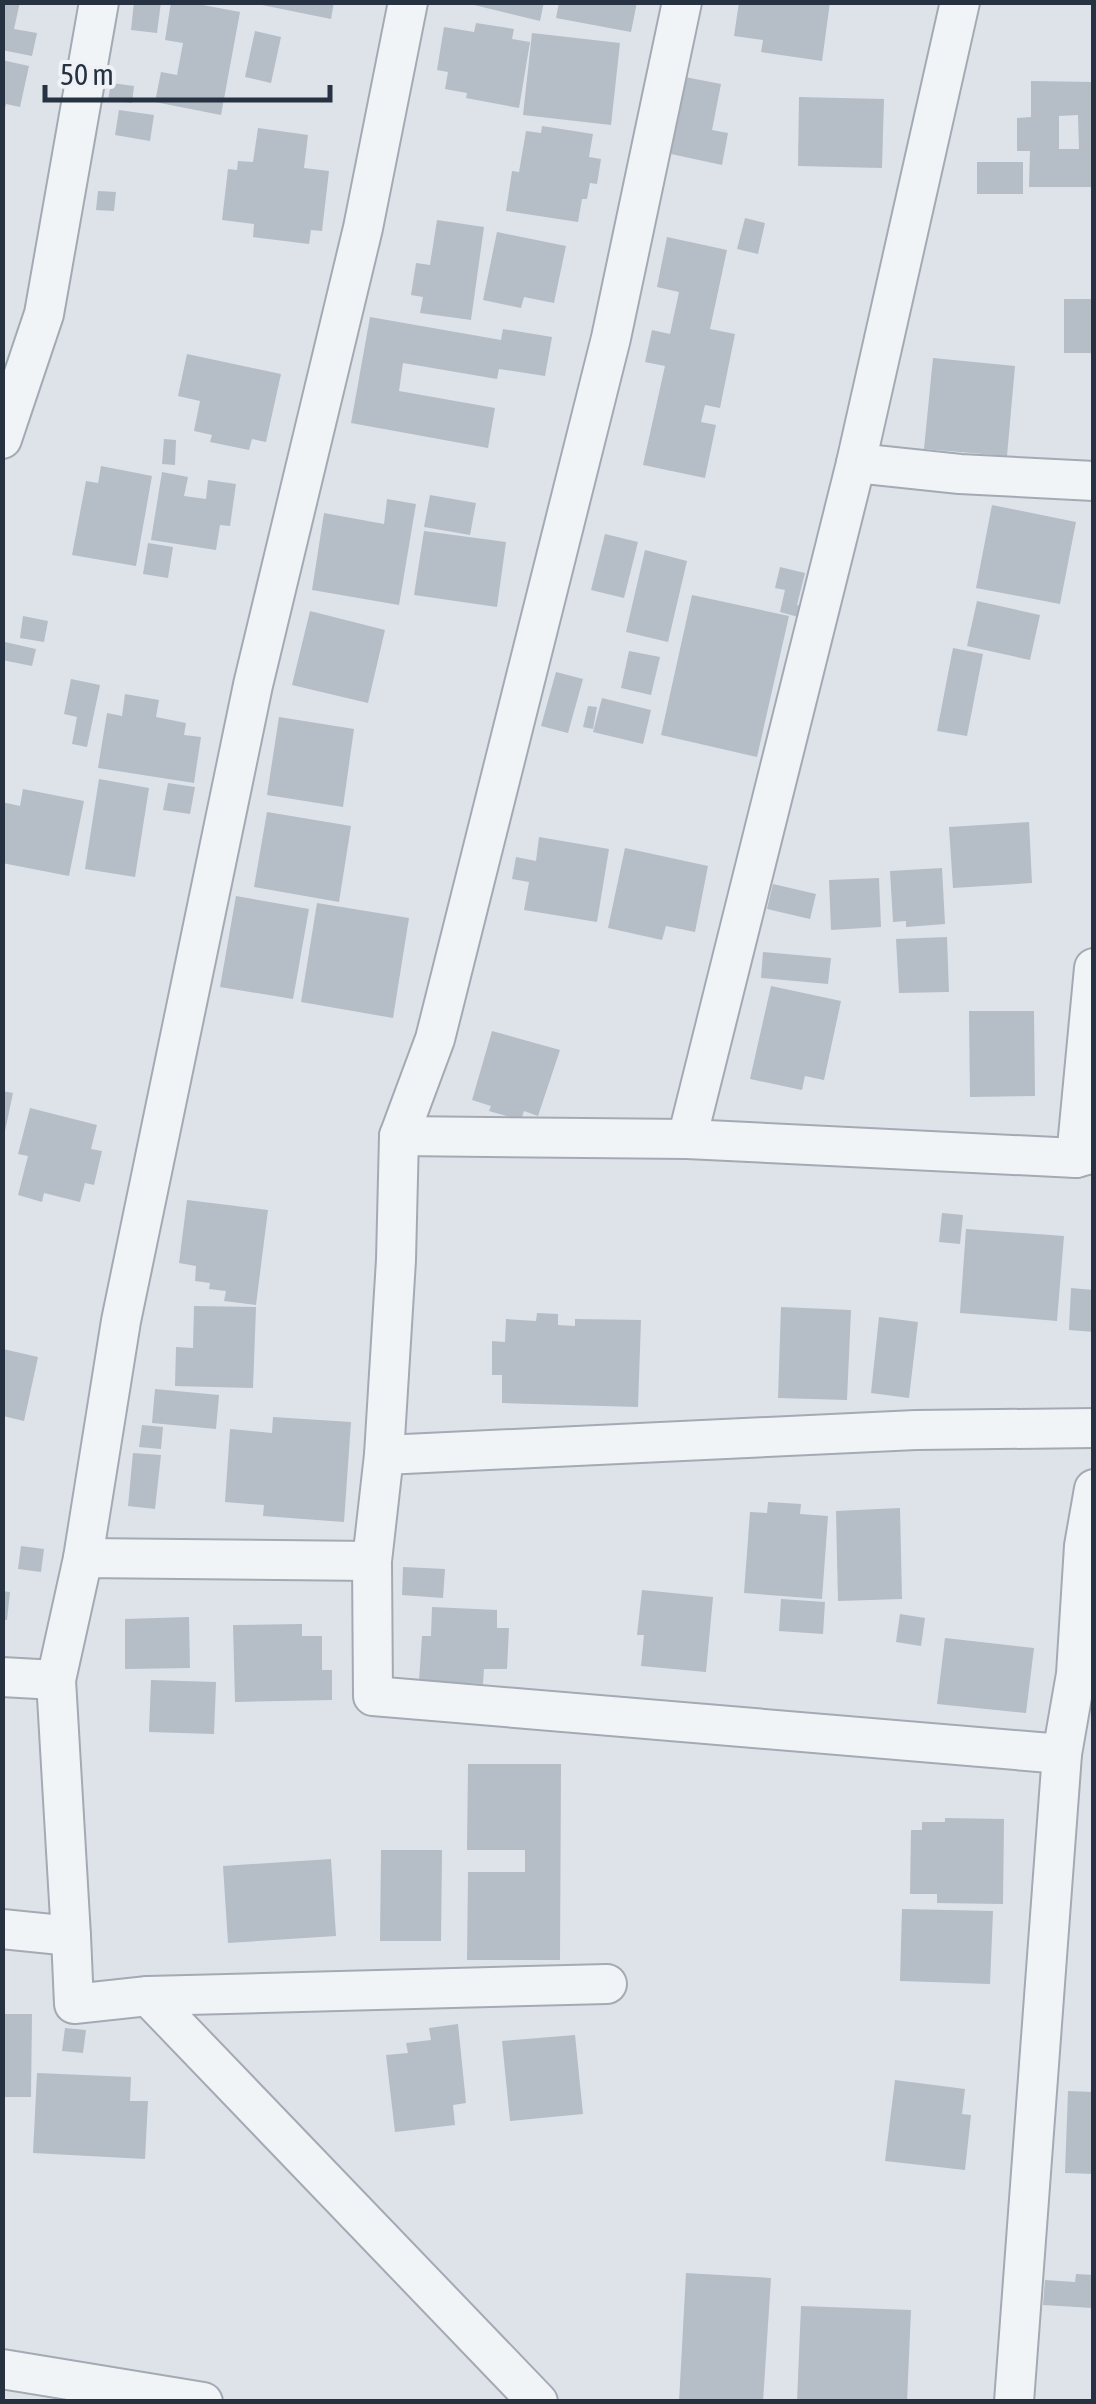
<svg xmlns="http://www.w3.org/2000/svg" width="1096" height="2404" viewBox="0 0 1096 2404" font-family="'Asap Condensed',sans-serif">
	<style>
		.building { fill: #b5bdc6; fill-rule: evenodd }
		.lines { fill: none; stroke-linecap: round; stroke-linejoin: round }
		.minor-casing { stroke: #a3aab3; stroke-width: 42 }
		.minor { stroke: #f1f4f7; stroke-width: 38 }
	</style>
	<rect width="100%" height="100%" fill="#dee3e9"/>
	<g class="building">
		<path d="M2,2H20L14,29L37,33L32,56L2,50Z"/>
		<path d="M134,2H161L157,33L131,30Z"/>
		<path d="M171,2H187L240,12L221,115L155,102L161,72L177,75L183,43L165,40Z"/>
		<path d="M257,2H334L331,19L257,4Z"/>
		<path d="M462,2H544L540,21Z"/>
		<path d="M559,2H637L631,32L556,18Z"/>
		<path d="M739,2H830L822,61L761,52L763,40L734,36Z"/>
		<path d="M476,23L514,29L512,39L530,42L519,108L466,98L467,93L445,89L448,72L437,70L444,27L474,32Z"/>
		<path d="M255,31L281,37L271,83L245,77Z"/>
		<path d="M532,33L620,43L611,125L523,115Z"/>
		<path d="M2,60L29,66L20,107L6,104L4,114Z"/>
		<path d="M685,77L721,84L712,130L728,133L722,165L671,154Z"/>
		<path d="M1031,81L1094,82V187H1029L1030,151H1017V118L1031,117ZM1078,115L1079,149H1059V116Z"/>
		<path d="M111,83L134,86L132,103L108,100Z"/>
		<path d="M799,97L884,99L882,168L798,166Z"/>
		<path d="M119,110L154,115L150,141L115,135Z"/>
		<path d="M542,126L593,134L589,157L601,159L597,184L590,183L587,199H582L578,222L506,211L512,171L519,172L526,131L541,133Z"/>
		<path d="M258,128L308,135L304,168L329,171L322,231L311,230L309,244L253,237L254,224L222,220L228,169L237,170L238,161L253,162Z"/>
		<rect x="977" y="162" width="46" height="32"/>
		<path d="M98,191L116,192L114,211L96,210Z"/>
		<path d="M745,218L765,223L758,254L737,249Z"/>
		<path d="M437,220L484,227L471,320L420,313L423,297L411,295L416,263L430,265Z"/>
		<path d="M497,232L566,246L554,303L524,297L521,308L483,300Z"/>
		<path d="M667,237L727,250L710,329L735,334L720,408L705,405L701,422L716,425L705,478L643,465L665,366L645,362L652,330L670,334L679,292L657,287Z"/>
		<rect x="1064" y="299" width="30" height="54"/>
		<path d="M370,317L501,340L503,329L552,337L545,376L499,369L497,379L403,363L399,391L495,408L488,448L351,423Z"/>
		<path d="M187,354L281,374L266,442L252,439L249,450L210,442L212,435L194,431L200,401L178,396Z"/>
		<path d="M933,358L1015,366L1007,456L924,449Z"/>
		<path d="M164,439L176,440L175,465L162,464Z"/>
		<path d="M101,466L152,476L136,566L72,555L86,481L98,483Z"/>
		<path d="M162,472L188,477L184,496L206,499L208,480L236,484L230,526L220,525L216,550L151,540Z"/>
		<path d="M430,495L476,503L470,535L424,527Z"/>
		<path d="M387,499L416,504L399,605L312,590L324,513L384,524Z"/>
		<path d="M992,505L1076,522L1060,604L976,588Z"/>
		<path d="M424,531L506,542L497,607L414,595Z"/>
		<path d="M605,534L638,542L624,598L591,590Z"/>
		<path d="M148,543L173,547L168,578L143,574Z"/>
		<path d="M645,550L687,561L668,642L626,632Z"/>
		<path d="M780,567L805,573L797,605L805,607L802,618L780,612L785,590L775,588Z"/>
		<path d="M692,595L789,616L757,757L661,735Z"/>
		<path d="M977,601L1040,615L1030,660L967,646Z"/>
		<path d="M310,611L385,630L368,703L292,685Z"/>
		<path d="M23,616L48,621L44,642L20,638Z"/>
		<path d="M5,642L36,649L32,666L2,660Z"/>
		<path d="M953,648L983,654L967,736L937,731Z"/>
		<path d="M629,651L660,657L651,695L621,688Z"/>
		<path d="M556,672L583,679L568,733L541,726Z"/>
		<path d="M71,679L100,685L87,747L72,744L77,717L64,714Z"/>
		<path d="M125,694L159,700L156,717L186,723L184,735L201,737L194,783L98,768L107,713L122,716Z"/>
		<path d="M602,698L651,710L643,744L593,732Z"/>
		<path d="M588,706L597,707L593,729L583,727Z"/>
		<path d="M279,717L354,729L343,807L267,795Z"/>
		<path d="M99,779L149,788L135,877L85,869Z"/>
		<path d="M168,783L195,787L190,814L163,810Z"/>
		<path d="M23,789L84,801L69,876L2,863V802L20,806Z"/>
		<path d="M267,812L351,826L339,902L254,887Z"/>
		<path d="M1029,822L1032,883L953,888L949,827Z"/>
		<path d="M539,837L609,849L597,922L524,910L529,882L512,879L516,857L536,861Z"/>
		<path d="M625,848L708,866L695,932L666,926L662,940L608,928Z"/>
		<path d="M942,868L945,924L906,927V921L893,922L890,871Z"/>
		<path d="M879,878L881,927L831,930L829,880Z"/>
		<path d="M773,884L816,894L810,919L767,909Z"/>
		<path d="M236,896L309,909L293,999L220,987Z"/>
		<path d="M317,903L409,918L393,1018L301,1002Z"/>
		<path d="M947,937L949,992L899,993L896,939Z"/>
		<path d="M763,952L831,958L828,984L761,978Z"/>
		<path d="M771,986L841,1001L824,1080L805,1076L802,1090L750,1079Z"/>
		<path d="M969,1011H1034L1035,1096L970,1097Z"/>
		<path d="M492,1031L560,1050L538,1116L524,1111L521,1120L489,1111L491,1106L472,1100Z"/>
		<path d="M2,1091L13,1093L4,1136H2Z"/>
		<path d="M30,1108L97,1125L91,1149L102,1151L94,1185L85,1183L80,1202L44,1193L42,1202L18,1195L28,1156L18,1154Z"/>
		<path d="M187,1200L268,1210L256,1305L224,1301L226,1291L209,1289L210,1283L195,1281L196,1266L179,1263Z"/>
		<path d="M942,1213L963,1215L960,1244L939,1242Z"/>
		<path d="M966,1229L1064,1236L1057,1321L960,1313Z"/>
		<path d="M1071,1288L1094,1290V1332L1069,1330Z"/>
		<path d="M194,1306L256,1307L253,1388L175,1386L176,1347L193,1348Z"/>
		<path d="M781,1307L851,1310L847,1400L778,1398Z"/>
		<path d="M537,1313L558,1314V1325L575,1326V1319L641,1320L638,1407L502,1403V1375H492V1341L505,1342L506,1319L536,1321Z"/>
		<path d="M879,1317L918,1322L909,1398L871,1393Z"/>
		<path d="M3,1349L38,1357L24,1421L3,1416Z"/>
		<path d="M155,1389L219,1395L216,1429L152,1423Z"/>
		<path d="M273,1417L351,1422L344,1522L263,1516L264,1505L225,1502L230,1429L272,1433Z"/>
		<path d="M142,1425L163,1427L161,1449L139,1447Z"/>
		<path d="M133,1453L161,1455L155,1509L128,1506Z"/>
		<path d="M768,1502L801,1504L800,1514L828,1516L822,1599L744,1593L750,1512L767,1513Z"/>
		<path d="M900,1508L902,1599L838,1601L836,1511Z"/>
		<path d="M21,1546L44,1549L41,1572L18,1569Z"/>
		<path d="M403,1567L445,1569L443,1598L402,1595Z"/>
		<path d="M642,1590L713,1597L706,1672L641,1666L644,1635H637Z"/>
		<path d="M2,1591L10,1592L7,1620H2Z"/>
		<path d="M781,1599L825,1602L823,1634L779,1631Z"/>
		<path d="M432,1607L497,1610V1628H509L507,1669H484L483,1684L419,1681L422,1636H431Z"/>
		<path d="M900,1614L925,1618L921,1646L896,1642Z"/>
		<path d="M189,1617L190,1668L125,1669V1619Z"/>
		<path d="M302,1624V1636H322V1670H332V1700L235,1702L233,1625Z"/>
		<path d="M945,1638L1034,1648L1026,1713L937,1704Z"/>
		<path d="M151,1680L216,1682L214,1734L149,1732Z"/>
		<path d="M468,1764H561L560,1960H467L468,1872H525V1850H467Z"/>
		<path d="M945,1818L1004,1819L1003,1904L937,1903V1894H910L911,1830H922V1822H945Z"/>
		<path d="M381,1850H442L441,1941H380Z"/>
		<path d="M331,1859L336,1936L228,1943L223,1866Z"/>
		<path d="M902,1909L993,1911L990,1984L900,1981Z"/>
		<path d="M2,2014H32L31,2097H2Z"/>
		<path d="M458,2024L466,2103L453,2105L455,2125L395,2132L386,2055L408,2053L406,2043L431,2040L429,2028Z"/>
		<path d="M65,2028L86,2030L83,2053L62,2051Z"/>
		<path d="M575,2035L583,2114L510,2121L502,2041Z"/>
		<path d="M37,2073L131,2077L130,2101H148L145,2159L33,2153Z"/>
		<path d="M895,2080L965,2089L962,2114L971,2115L965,2170L885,2161Z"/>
		<path d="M1068,2091L1094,2092V2174L1065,2173Z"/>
		<path d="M686,2273L771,2278L763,2402H679Z"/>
		<path d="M1076,2274L1094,2275L1092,2308L1043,2305L1045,2280L1075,2282Z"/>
		<path d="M801,2306L911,2310L907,2402H797Z"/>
	</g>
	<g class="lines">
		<defs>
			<g id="minor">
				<path d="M682,2L611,338L435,1039L399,1136L396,1260L384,1455L372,1561L373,1696L1062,1754"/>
				<path d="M2,439L44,314L99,2"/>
				<path d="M856,463L960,474L1094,481"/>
				<path d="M399,1136L687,1139L1076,1158L1094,1153"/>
				<path d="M687,1139L856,463L960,2"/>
				<path d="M1076,1158L1094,968"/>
				<path d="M384,1455L916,1430L1094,1428"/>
				<path d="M83,1558L121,1321L253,685L363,228L408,2"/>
				<path d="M2,1677L56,1680L83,1558L372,1561"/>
				<path d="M2,1929L71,1936L56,1680"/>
				<path d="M71,1936L74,2004L148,1996L538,2402"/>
				<path d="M148,1996L607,1984"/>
				<path d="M2,2369L203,2402"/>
				<path d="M1014,2402L1062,1754L1076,1674L1084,1546L1094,1489"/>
			</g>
		</defs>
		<use href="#minor" class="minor-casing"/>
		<use href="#minor" class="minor"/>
	</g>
	<rect width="1096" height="2404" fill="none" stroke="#263241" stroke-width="10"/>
	<path d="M45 85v15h285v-15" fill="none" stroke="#263241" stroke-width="5"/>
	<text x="60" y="85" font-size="30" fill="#263241" stroke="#eef2f6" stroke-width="8" paint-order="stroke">50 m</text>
</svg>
